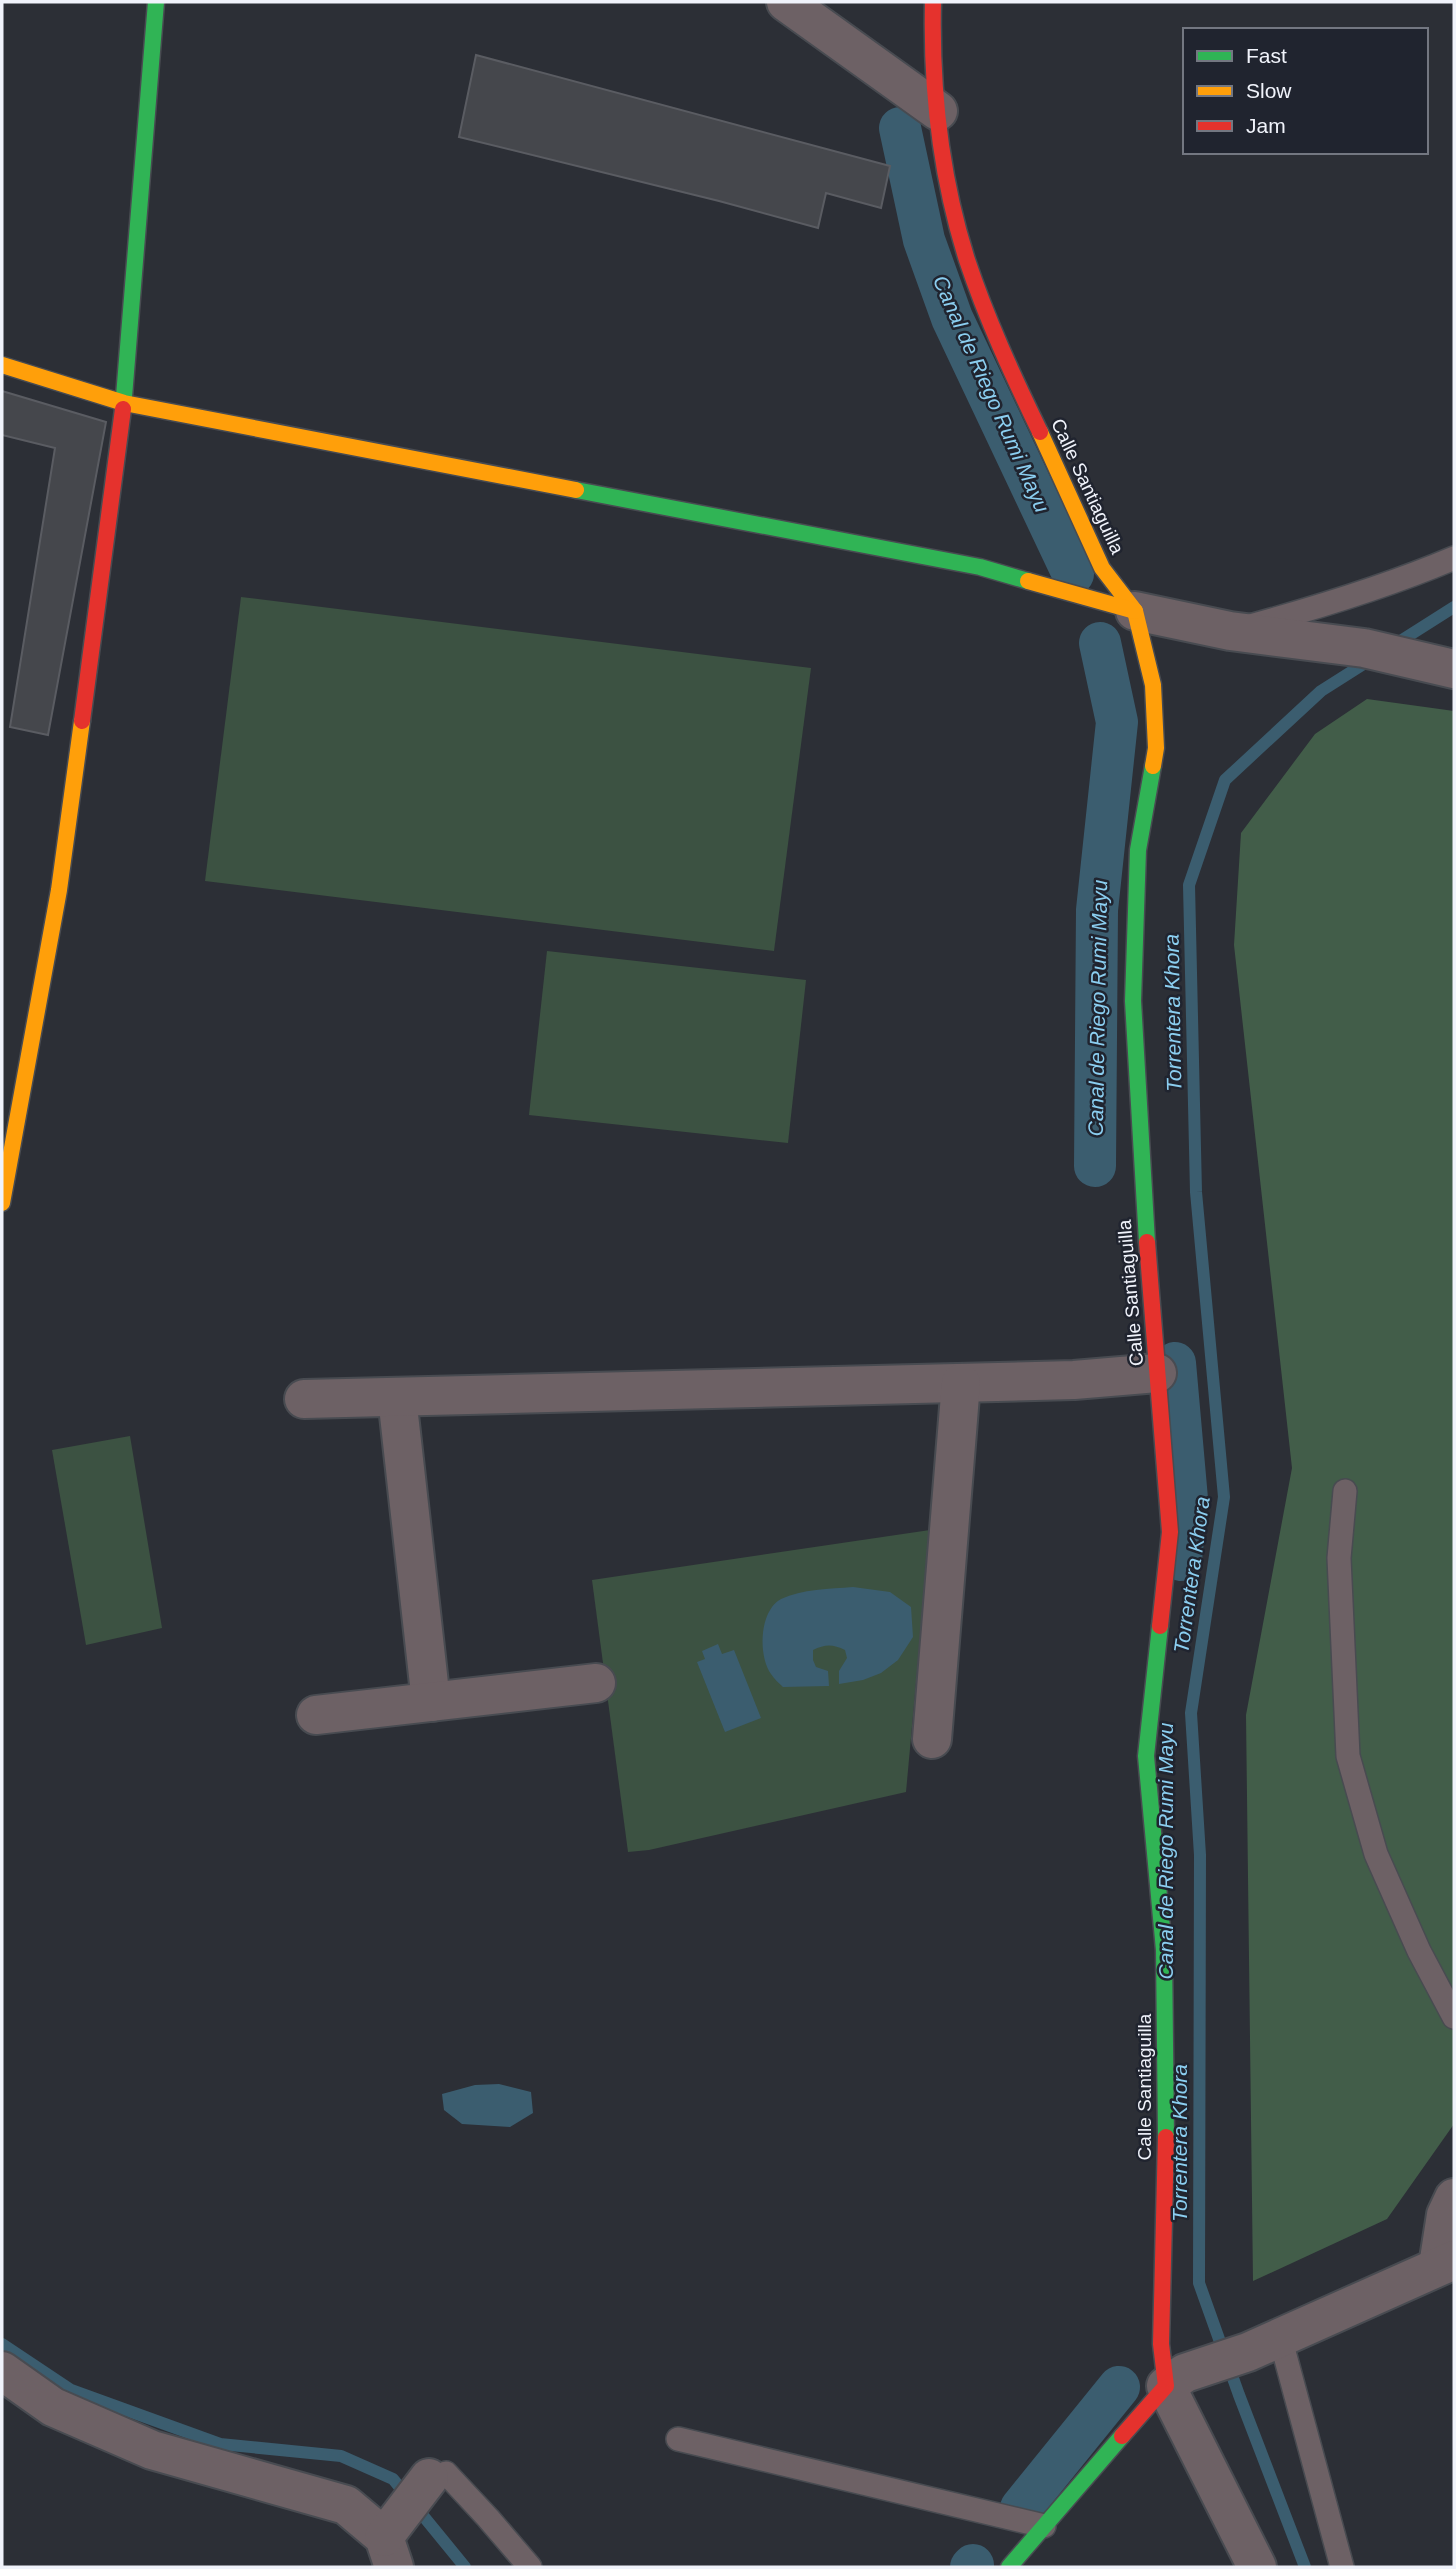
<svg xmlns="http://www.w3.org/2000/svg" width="1456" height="2569" viewBox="0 0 1456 2569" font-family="Arial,sans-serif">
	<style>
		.green { fill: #3c5242 }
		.forest { fill: #425d49 }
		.water { fill: #3b5d6f }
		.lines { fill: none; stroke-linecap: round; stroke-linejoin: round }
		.stream { stroke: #3b5d6f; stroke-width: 12 }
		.canal { stroke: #3b5d6f; stroke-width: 42 }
		.building { fill: #45474c; stroke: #5a5c62; stroke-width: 2 }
		.lane-casing { stroke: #484b51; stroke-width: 26 }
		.street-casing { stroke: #484b51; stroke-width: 42 }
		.fast-casing { stroke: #484b51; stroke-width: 19 }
		.slow-casing { stroke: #484b51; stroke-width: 19 }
		.jam-casing { stroke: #484b51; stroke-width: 19 }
		.lane { stroke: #6d6165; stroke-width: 23 }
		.street { stroke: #6d6165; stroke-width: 38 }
		.fast { stroke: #30b455; stroke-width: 16 }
		.slow { stroke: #ff9f0a; stroke-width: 16 }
		.jam { stroke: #e5322d; stroke-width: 16 }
		.labels { text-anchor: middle; stroke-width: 5; stroke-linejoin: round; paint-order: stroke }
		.street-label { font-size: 19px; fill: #f0f3fb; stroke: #20242f }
		.water-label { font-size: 21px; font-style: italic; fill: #8bcef0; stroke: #20242f }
	</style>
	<rect width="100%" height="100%" fill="#2c2f36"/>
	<g class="green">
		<path d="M241,597L811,668L774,951L205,881Z"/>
		<path d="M547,951L806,980L788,1143L529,1115Z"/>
		<path d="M130,1436L162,1628L86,1645L52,1450Z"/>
		<path d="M930,1530L906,1792L649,1850L628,1852L592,1580Z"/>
	</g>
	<path class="forest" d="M1367,699L1454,711V2124L1387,2219L1253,2281L1246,1715L1292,1468L1234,945L1241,833L1315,734Z"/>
	<g class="water">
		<path d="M853,1587L890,1592L911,1607L913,1637L898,1660L881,1673L863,1680L839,1684V1671L847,1658L845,1650C833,1644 825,1644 813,1650V1660L816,1667L828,1671L829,1686L783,1687C779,1683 774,1679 771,1674C758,1656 759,1611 781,1599C802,1589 830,1589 853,1587Z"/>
		<path d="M718,1644L722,1654L734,1650L761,1718L725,1732L697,1662L705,1659L702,1651Z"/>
		<path d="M499,2084L531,2092L533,2113L510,2127L462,2124L444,2110L442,2094L475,2085Z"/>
	</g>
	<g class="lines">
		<g class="stream">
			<path d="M1391,647L1454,607"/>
			<path d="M2,2344L71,2390L220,2444L341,2456L393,2479L465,2567"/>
			<path d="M1305,2567L1239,2395L1199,2283L1200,1855L1191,1713L1224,1497L1196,1192L1189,885L1225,780L1321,691L1373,658"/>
		</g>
		<g class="canal">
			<path d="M900,128L924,240L952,318L1073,574"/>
			<path d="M1095,1166L1097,910L1117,722L1100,643"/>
			<path d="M1175,1363L1187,1499L1181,1560"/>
			<path d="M1021,2508L1119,2387"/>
			<path d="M971,2567L973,2565"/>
		</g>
	</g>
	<g class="building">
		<path d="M476,55L890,166L881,208L826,193L818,228L719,201L459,137Z"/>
		<path d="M2,391L106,422L48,735L10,727L55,448L2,435Z"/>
	</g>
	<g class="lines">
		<defs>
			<g id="lane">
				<path d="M1250,626C1319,607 1388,586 1454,558"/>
				<path d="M1345,1491L1339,1558L1348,1756L1376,1854L1419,1951L1454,2017"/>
				<path d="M1280,2337L1342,2567"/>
				<path d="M678,2439L1044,2526"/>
				<path d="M446,2473L488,2518L530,2567"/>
			</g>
			<g id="street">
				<path d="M786,2L938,111"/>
				<path d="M1135,611L1230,631L1364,648L1454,669"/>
				<path d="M397,1397L431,1702"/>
				<path d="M304,1399L1074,1380L1157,1373"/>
				<path d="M316,1715L596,1683"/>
				<path d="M932,1739L961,1383"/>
				<path d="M1438,2266L1446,2215L1454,2198"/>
				<path d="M2,2371L53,2407L152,2450L346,2505L384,2537L394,2567"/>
				<path d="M384,2537L429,2478"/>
				<path d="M1257,2567L1166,2386L1185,2373L1248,2352L1454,2260"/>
			</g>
			<g id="fast">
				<path d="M123,409L156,2"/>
				<path d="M576,490L980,567L1028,581"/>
				<path d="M1147,1242L1133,1001L1138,850L1153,766"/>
				<path d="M1160,1626L1146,1756L1164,1950L1166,2137"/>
				<path d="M1009,2567L1122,2436"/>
			</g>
			<g id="slow">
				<path d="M2,365L124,403L576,490"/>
				<path d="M1040,432L1102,568L1135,611L1153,685L1156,748L1153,766"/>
				<path d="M1028,581L1135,611"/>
				<path d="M2,1203L59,890L82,721"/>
			</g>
			<g id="jam">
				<path d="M933,2C931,87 941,178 967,260C987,320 1013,376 1040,432"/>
				<path d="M82,721L123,409"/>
				<path d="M1147,1242L1170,1532L1160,1626"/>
				<path d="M1122,2436L1166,2386L1161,2344L1166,2137"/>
			</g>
		</defs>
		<use href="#lane" class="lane-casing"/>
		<use href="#street" class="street-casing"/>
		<use href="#fast" class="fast-casing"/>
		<use href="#slow" class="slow-casing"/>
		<use href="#jam" class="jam-casing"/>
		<use href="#lane" class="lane"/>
		<use href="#street" class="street"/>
		<use href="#fast" class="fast"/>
		<use href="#slow" class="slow"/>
		<use href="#jam" class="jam"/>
	</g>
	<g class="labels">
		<g class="street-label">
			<text transform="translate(1088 486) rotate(65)" y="7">Calle Santiaguilla</text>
			<text transform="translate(1130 1293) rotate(-95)" y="7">Calle Santiaguilla</text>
			<text transform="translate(1144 2087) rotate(-90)" y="7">Calle Santiaguilla</text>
		</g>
		<g class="water-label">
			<text transform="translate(991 394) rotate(66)" y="7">Canal de Riego Rumi Mayu</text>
			<text transform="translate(1098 1008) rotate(-89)" y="7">Canal de Riego Rumi Mayu</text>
			<text transform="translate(1173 1013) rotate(-91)" y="7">Torrentera Khora</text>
			<text transform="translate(1192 1575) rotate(-82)" y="7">Torrentera Khora</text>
			<text transform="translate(1166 1851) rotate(-90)" y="7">Canal de Riego Rumi Mayu</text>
			<text transform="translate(1180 2143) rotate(-90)" y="7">Torrentera Khora</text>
		</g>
	</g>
	<rect width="1456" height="2569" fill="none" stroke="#f0f3fb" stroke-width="7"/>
	<rect x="1183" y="28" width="245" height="126" fill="#20242f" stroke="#737781" stroke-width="2"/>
	<rect x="1197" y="51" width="35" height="10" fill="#30b455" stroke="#737781" stroke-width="2"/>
	<text x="1246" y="63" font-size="21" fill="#f0f3fb">Fast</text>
	<rect x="1197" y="86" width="35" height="10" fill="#ff9f0a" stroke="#737781" stroke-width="2"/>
	<text x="1246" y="98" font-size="21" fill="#f0f3fb">Slow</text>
	<rect x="1197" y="121" width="35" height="10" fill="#e5322d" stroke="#737781" stroke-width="2"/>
	<text x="1246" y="133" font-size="21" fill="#f0f3fb">Jam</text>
</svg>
